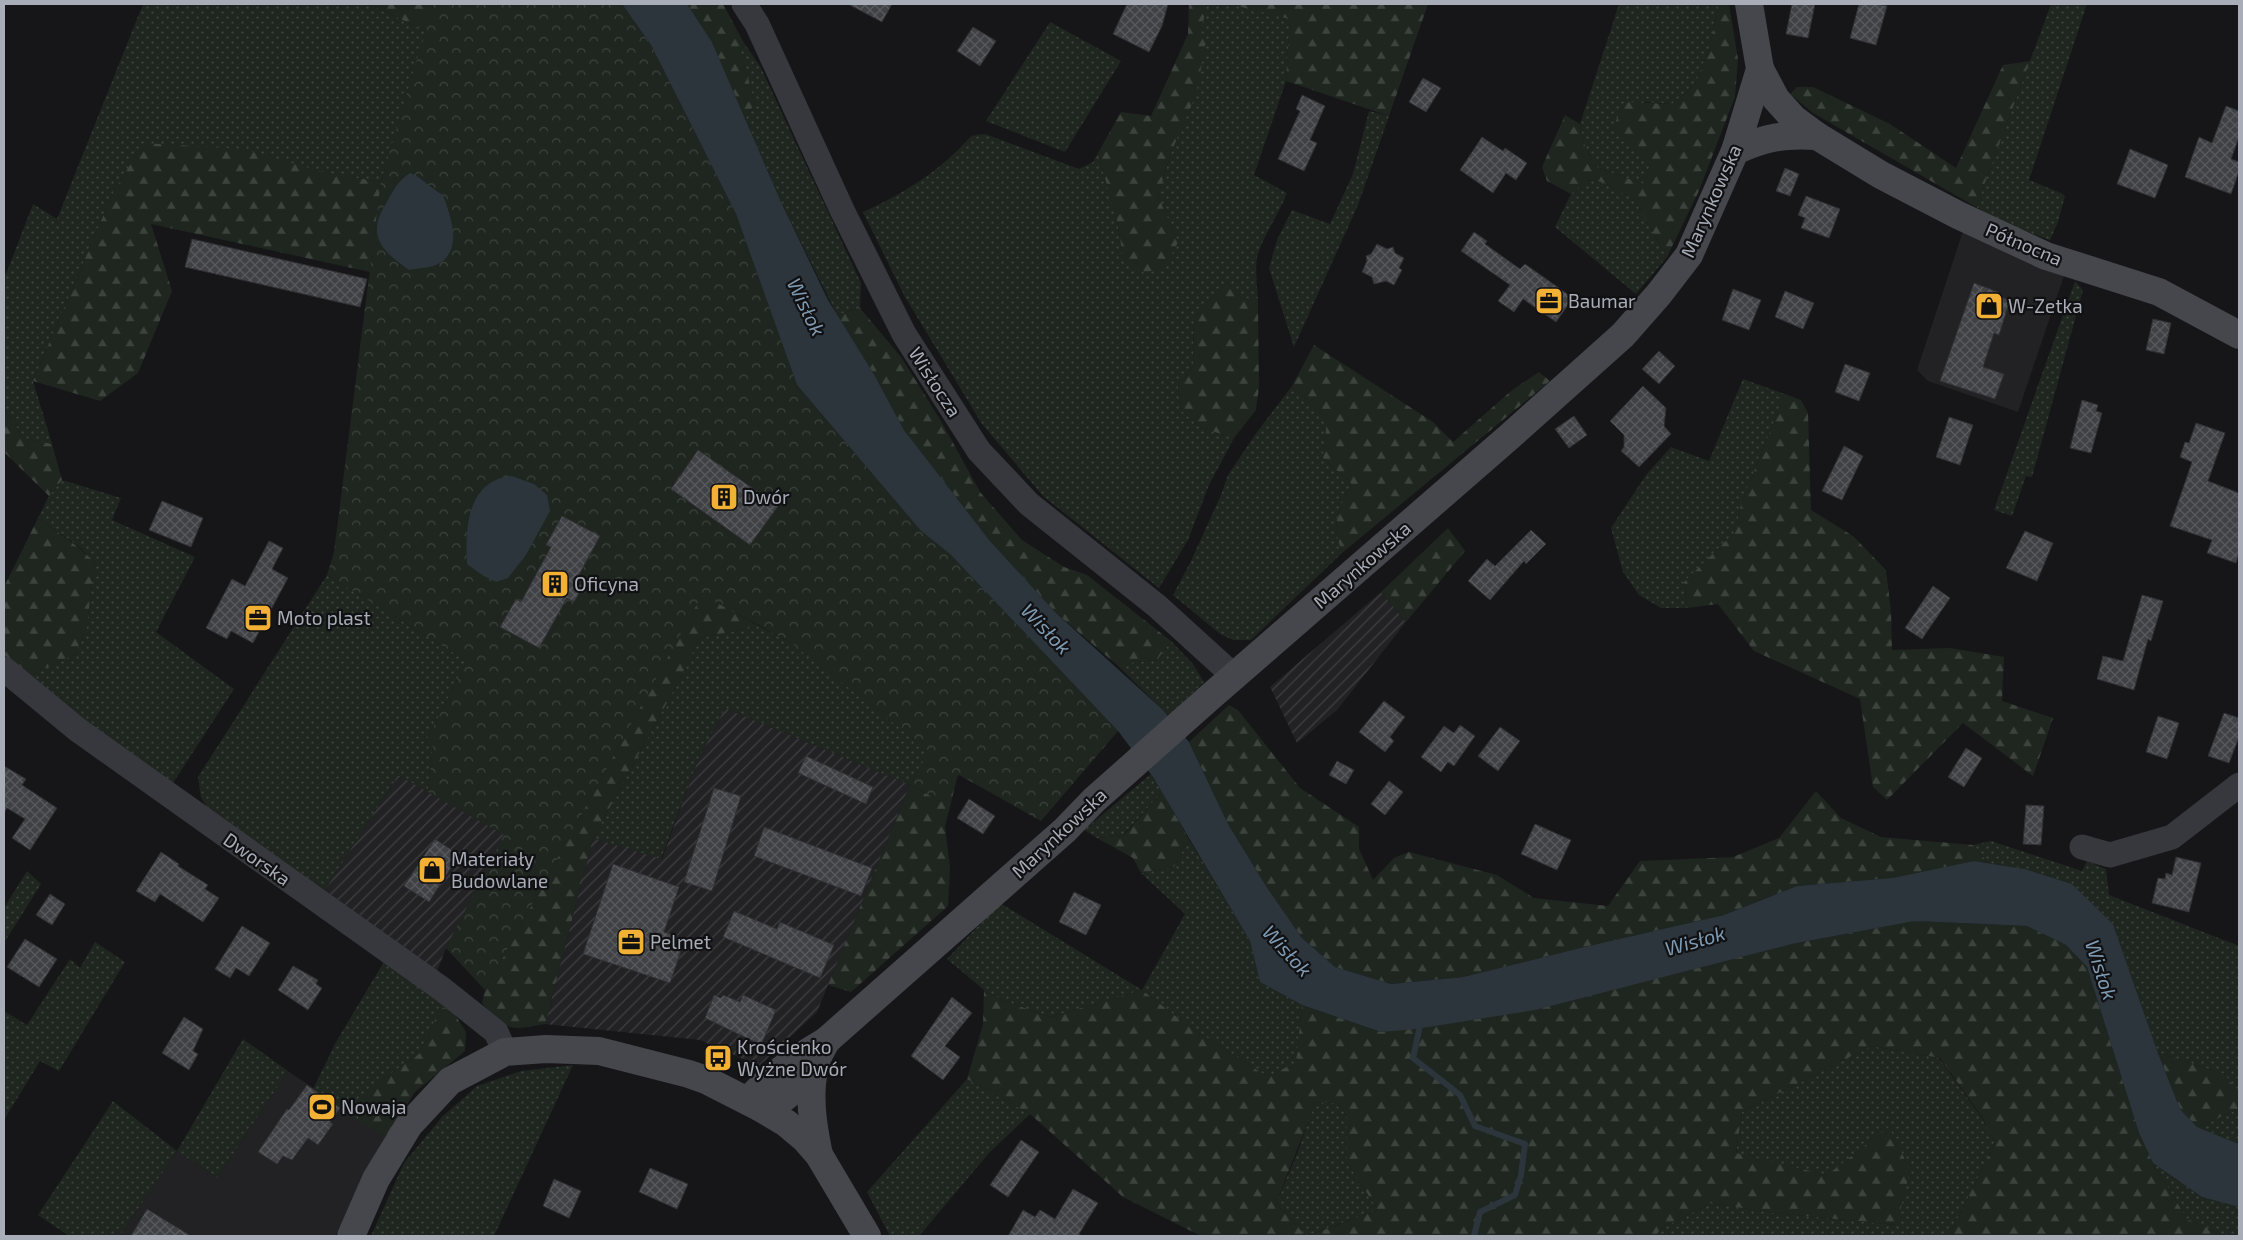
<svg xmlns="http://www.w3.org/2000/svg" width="2243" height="1240" viewBox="0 0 2243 1240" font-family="'Exo 2',sans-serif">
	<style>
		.built { fill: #222225 }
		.industrial { fill: url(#industrial-furrows) }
		.grass { fill: url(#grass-dots) }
		.forest { fill: url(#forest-firs) }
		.park { fill: url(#park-crowns) }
		.water { fill: #2c353c }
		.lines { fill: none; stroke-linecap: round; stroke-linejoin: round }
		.stream { stroke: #2c353c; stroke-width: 6 }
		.building { fill: url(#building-cross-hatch); stroke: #303034 }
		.street { stroke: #37383d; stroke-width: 25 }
		.secondary { stroke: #45474d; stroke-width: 28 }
		.labels { text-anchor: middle; stroke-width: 4.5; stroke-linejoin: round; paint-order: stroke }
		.street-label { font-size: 19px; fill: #a8adb8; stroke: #111113 }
		.poi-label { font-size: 19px; fill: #a8adb8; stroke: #111113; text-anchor: start }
		.water-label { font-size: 20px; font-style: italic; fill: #7f9bb3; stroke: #111113 }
	</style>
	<defs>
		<pattern id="industrial-furrows" width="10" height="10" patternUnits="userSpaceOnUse" patternTransform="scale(1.25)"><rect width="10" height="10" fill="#222225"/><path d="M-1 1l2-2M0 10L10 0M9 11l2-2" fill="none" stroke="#3f3f43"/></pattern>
		<pattern id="grass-dots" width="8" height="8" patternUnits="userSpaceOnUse" patternTransform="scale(1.25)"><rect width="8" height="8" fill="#1e261f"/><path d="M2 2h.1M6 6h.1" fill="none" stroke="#3c433d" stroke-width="1.8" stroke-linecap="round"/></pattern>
		<pattern id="forest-firs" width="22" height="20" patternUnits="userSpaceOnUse" patternTransform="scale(1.25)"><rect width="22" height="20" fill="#1e261f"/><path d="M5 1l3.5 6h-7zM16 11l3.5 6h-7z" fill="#3c433d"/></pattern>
		<pattern id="park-crowns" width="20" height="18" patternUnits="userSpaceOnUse" patternTransform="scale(1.25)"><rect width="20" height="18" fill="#1e261f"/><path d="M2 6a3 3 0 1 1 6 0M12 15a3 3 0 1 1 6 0" fill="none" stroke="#3c433d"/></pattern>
		<pattern id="building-cross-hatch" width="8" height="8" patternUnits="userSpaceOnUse" patternTransform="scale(1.25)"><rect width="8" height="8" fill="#404145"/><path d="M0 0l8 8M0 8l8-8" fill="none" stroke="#595a5e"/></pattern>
	</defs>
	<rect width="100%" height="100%" fill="#161618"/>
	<g class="built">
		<path d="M1963,231L2065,273L2018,412L1928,381L1917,370Z"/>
		<path d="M288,1071L387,1138L362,1189L335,1236H120L177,1151L217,1178Z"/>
	</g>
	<g class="industrial">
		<path d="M1381,592L1406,622L1337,710L1297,743L1270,687Z"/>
		<path d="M725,708L910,785L817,1012L759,1066L700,1040L545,1024L593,838L662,859L698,760Z"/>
		<path d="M398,775L505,835L446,948L437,972L323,893Z"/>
	</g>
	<g class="grass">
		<path d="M143,4H369L426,31L381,182L143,144L112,195L33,381L52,444L24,438L4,409V273L6,274L33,204L57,219Z"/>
		<path d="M1207,4H1229L1290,18L1286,81L1254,175L1287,193C1279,214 1265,232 1258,254C1254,266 1258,291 1258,305L1224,285L1194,318L1193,366L1178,387L1182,411L1202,428L1234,438L1209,485L1188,540L1159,588L1043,496L982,424L905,297L863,212C903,194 942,170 971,136L985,134L1079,169L1093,162L1098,153L1117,221L1123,256L1178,242L1158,196L1172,150Z"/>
		<path d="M1619,4H1719L1710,46L1695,85L1672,104L1644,102L1651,166L1643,184L1596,167L1585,147L1580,124Z"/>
		<path d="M2051,4H2087L2029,180L2061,193L2065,196L2058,222L2050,240L2005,224L1976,207Z"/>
		<path d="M1050,22L1121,61L1065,152L986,121Z"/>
		<path d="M744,43L760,66L861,283L860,308L837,315L781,202L745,118L755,103L740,50Z"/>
		<path d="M1369,111L1389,116L1358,205L1294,347L1269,268L1277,240L1292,210L1330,224L1353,174Z"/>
		<path d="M1586,180L1602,182L1634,199L1667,257L1636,294L1555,227L1571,194Z"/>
		<path d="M2075,281L2083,290L2032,477L2026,476L2012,516L1994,510Z"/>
		<path d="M1743,379L1785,394L1741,504L1736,531L1684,582L1687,608H1661L1639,595L1623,572L1611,528L1646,475L1671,447L1709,461Z"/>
		<path d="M1292,386L1328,420L1323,458L1351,483C1338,514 1331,521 1342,553L1251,640H1233L1220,634L1173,595L1190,563L1221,495L1228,475L1257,432Z"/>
		<path d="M62,480L121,498L112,520L195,557L156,632L234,689L171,786L96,734L31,675L75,654L86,630L95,562L78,546L38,518L49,496Z"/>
		<path d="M327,575L467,661L425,743L433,746L428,792L398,775L323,893L210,811L201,798L198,777Z"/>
		<path d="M759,626L790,642L930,751L910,785L725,708L698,760L661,859L593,838L683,673L699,638Z"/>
		<path d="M1171,641L1193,664L1204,682L1169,716L1116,664L1157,660Z"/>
		<path d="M1151,774L1162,792L1123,835L1097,838L1084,830Z"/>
		<path d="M1189,839L1250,941L1260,982L1302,1005L1296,1063L1268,1077L1187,1025L1142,990L1051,1017L1004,1001L984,990L947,959L1000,903L1142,990L1185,914L1141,873L1174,867Z"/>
		<path d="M1991,841L2082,871L2087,861L2106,869L2109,895L2239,946V1094L2224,1074L2158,1053L2113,924L2072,884L2025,869L1988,863L1973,845Z"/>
		<path d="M27,871L41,884L4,943V908Z"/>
		<path d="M95,942L125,962L59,1071L40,1061L4,1120V1011L27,1025L70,959L80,968Z"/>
		<path d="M385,960L452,1010L441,1008L419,1054L390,1074L360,1102L358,1121L313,1089L336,1042Z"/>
		<path d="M243,1039L288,1071L217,1178L177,1151L120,1236H69L38,1215L113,1101L177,1151Z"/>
		<path d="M1871,1046L1939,1058L1982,1118L1995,1143L1949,1236H1656L1660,1229L1711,1203L1775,1213L1897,1225L1827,1175L1736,1154L1742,1112Z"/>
		<path d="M573,1065L494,1236H371L404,1163L442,1117L477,1086L521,1071Z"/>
		<path d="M967,1079L1030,1114L989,1153L919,1236H890L867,1192Z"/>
		<path d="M1315,1102L1337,1103L1347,1116V1162L1378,1210L1306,1236L1276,1203L1297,1154Z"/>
		<path d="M2239,1109V1144L2197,1127Z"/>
		<path d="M2153,1163L2202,1197L2239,1207V1236H2226L2187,1219Z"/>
	</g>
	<g class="forest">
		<path d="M369,4H433L426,31Z"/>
		<path d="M687,4H723L744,43L740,50L755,103L745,118L712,42Z"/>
		<path d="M1189,4H1207L1201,31L1206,41L1196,95L1172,150L1158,196L1178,242L1164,269L1138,273L1123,256L1117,221L1098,153L1121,112L1151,116L1188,34Z"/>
		<path d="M1229,4H1428L1389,116L1286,81L1290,19Z"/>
		<path d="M1719,4H1729L1738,59L1735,97L1698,193L1667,257L1634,199L1602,182L1587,180L1571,194L1547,181L1542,167L1565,115L1580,124L1585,147L1596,167L1643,184L1650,166L1613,127L1625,102L1672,104L1695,85L1710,46Z"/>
		<path d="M2030,61L1976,207L1813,113L1790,94L1797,87H1813L1890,124L1956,168L2003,65Z"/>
		<path d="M143,143L243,149L323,172L381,182L370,272L151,224L172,291L138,373L100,401L33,381L112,195Z"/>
		<path d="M1224,284L1258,305L1259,387L1256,410L1234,438L1202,428L1182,411L1178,387L1193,366L1194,318Z"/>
		<path d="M860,308L901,357L941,421L980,492L1022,540L1064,567L1087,575L1171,641L1157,660L1116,664L1056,613L990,541L904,430L875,376L837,315Z"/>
		<path d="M1314,345L1433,422L1453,442L1511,391L1539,372L1550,381L1342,553C1331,520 1338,514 1351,483L1323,458L1327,420L1292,386Z"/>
		<path d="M1785,394L1801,400L1808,413L1811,510L1853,536L1886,570L1891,611L1892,650L1950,648L2004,657L2002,701L2053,718L2033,776L1963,723L1887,800L1873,787L1860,699L1754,651L1718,604L1687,608L1684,582L1736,531L1741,504Z"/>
		<path d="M4,409L24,438L52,444L62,480L49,496L4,452Z"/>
		<path d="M38,518L78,547L95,562L86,630L75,654L31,675L4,655V587Z"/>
		<path d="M1448,528L1465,551L1406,622L1381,592Z"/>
		<path d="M702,594L759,626L699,638L683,673L593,838L545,1024C510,1031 505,1031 482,1003L485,990Z"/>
		<path d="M1229,705L1238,710L1300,788L1359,827V849L1373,880L1394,858L1409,852L1497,875L1534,898L1608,906L1640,861L1733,857L1779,838L1816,791L1841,818L1881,837L1973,845L1988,863L1974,861L1892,878L1797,886L1724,915L1584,947L1463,977L1391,984L1335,967L1302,938L1266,886L1228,824L1189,742Z"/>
		<path d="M958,774L945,827L950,867L948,906L851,992L828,985L910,785L940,801Z"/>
		<path d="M1162,792L1189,839L1174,867L1141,873L1133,858L1097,838L1124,835Z"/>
		<path d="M1915,921L2027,926L2066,945L2087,967L2139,1133L2153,1163L2187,1219L2226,1236H1949L1995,1143L1982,1117L1940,1058L1871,1046L1742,1112L1736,1153L1827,1175L1889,1127L1910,1170L1897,1225L1775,1213L1711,1203L1660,1229L1656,1236H1307L1378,1210L1347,1162V1116L1337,1103L1316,1102L1276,1203L1306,1236H1201L1123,1197L1030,1114L967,1079L983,1024L984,990L1004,1001L1051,1017L1142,990L1187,1025L1268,1077L1296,1062L1302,1005L1381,1032L1792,944Z"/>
		<path d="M441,1007L452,1010L466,1032L465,1051L414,1093L387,1138L358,1121L359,1102L390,1074L419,1054Z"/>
		<path d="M2158,1053L2224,1074L2239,1092V1109L2197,1127L2180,1109Z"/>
	</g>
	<path class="park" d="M433,4H622L651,45L736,214L797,385L921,531L950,554L1118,731L1041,821L959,775L940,801L910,785L929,751L790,642L702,595L485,990L446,948L504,835L428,792L433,746L425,743L467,661L327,575L334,552L381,182Z"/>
	<g class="water">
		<path d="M622,4H687L712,42L781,202L828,300L875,376L904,430L990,541L1056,613L1163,710L1189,742L1228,824L1266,886L1302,938L1335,967L1391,984L1463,977L1584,947L1724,915L1797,886L1892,878L1974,861L2025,869L2072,884L2113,924L2158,1053L2180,1109L2197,1127L2239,1144V1207L2202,1197L2153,1163L2139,1133L2087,967L2066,945L2027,926L1915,921L1792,944L1535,1010L1416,1029L1381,1032L1302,1005L1260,982L1250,941L1153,777L1118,731L950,554L921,531L797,385L736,214L651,45Z"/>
		<path d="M410,173C422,177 431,189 443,195C450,215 462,244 443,261C435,268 419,268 409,270C379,249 366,234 388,200C394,189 399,180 410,173Z"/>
		<path d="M512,476L534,484L547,495L550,511L526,555L508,578L496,582L482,575L467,564C465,528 467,480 512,476Z"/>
	</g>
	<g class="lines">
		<path class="stream" d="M1421,1021L1413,1058L1460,1095L1475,1126L1525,1144L1521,1175L1515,1195L1480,1212L1474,1236"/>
	</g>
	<g class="building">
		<path d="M848,4H892L882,22Z"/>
		<path d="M1127,4H1168L1162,26L1149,52L1113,34Z"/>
		<path d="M1792,4H1815L1808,38L1786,34Z"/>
		<path d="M1859,4H1877L1887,6L1876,45L1850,38Z"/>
		<path d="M973,27L996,41L980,66L957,51Z"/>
		<path d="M1423,78L1441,88L1426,112L1409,102Z"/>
		<path d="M1302,95L1325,106L1310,140L1317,143L1304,171L1278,159L1300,111L1296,109Z"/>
		<path d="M2226,106L2239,111V137L2231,159L2239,162V171L2231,194L2185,177L2199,137L2212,143Z"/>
		<path d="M1482,137L1503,151L1505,148L1527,163L1516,180L1506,173L1493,193L1460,170Z"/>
		<path d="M2130,149L2168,165L2155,198L2117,184Z"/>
		<path d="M1785,168L1799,174L1790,196L1776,191Z"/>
		<path d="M1806,196L1840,209L1829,238L1801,228L1805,218L1798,215Z"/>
		<path d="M1474,232L1487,241L1485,244L1520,269L1525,264L1573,298L1556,322L1523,299L1514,312L1498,301L1510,285L1461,251Z"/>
		<path d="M192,239L367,279L360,307L185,267Z"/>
		<path d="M1377,244L1387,249L1393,247L1395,253L1404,258L1399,268L1402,270L1394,285L1386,281L1374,284L1372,277L1362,272L1367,261L1366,256L1371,254Z"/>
		<path d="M1974,283L1998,292L1997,296L2010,300L1999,335L1994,333L1983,367L2004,374L1995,399L1940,381Z"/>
		<path d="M1733,289L1761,300L1749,330L1722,320Z"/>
		<path d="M1785,291L1814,303L1803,329L1775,317Z"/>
		<path d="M2153,319L2171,323L2164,354L2146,350Z"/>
		<path d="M1659,351L1675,366L1659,384L1642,369Z"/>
		<path d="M1845,364L1870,373L1859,401L1835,392Z"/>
		<path d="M1643,386L1666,408L1664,426L1671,434L1639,467L1621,451L1624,447V435L1610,421Z"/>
		<path d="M2082,400L2098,405L2096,411L2102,413L2091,453L2070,448Z"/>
		<path d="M1574,416L1587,435L1569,448L1555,429Z"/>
		<path d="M1949,417L1973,425L1960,465L1936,457Z"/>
		<path d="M2196,423L2225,433L2208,481L2239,493V553L2236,563L2207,553L2212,540L2170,526L2192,462L2180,457L2185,442L2189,443Z"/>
		<path d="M1844,446L1863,456L1842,500L1822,491Z"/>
		<path d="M698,450L778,506L750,545L671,489Z"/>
		<path d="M162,501L203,518L191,547L149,530Z"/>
		<path d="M562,516L600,536L575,582L583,586L574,602L567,598L539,648L500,627L516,599L521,602L551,547L546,545Z"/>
		<path d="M1531,530L1546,544L1526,564L1524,561L1490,600L1468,581L1487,559L1495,566Z"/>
		<path d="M2025,531L2053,543L2037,581L2006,568Z"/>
		<path d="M269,541L283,548L272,569L288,578L253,643L231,631L227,639L206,628L232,579L245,586Z"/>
		<path d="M1933,586L1950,598L1922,639L1905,628Z"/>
		<path d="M2142,595L2163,601L2151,641L2148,639L2134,690L2097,679L2103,656L2123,661Z"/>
		<path d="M1384,701L1405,717L1390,737L1394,741L1385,752L1359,732Z"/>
		<path d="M2224,713L2239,718V737L2229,763L2208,756Z"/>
		<path d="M2158,716L2179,723L2167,759L2146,752Z"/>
		<path d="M1460,725L1475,736L1454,766L1448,762L1441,772L1421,757L1444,726L1454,733Z"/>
		<path d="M1500,727L1520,741L1498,771L1478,756Z"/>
		<path d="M1966,748L1982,758L1964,787L1948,777Z"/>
		<path d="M806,756L873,787L866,804L798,773Z"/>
		<path d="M1337,761L1354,770L1346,784L1329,775Z"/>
		<path d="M4,766L26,779L22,785L57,808L30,850L12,838L25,819L7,808L4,813Z"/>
		<path d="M1389,781L1403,792L1385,815L1371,804Z"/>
		<path d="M714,788L741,796L712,891L684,882Z"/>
		<path d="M969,799L995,816L983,834L957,818Z"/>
		<path d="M2026,805L2044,806L2041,845L2023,844Z"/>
		<path d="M1535,824L1571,840L1557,870L1521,854Z"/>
		<path d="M764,827L872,868L861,896L754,856Z"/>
		<path d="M435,839L459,855L429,902L404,886Z"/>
		<path d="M161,852L179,864L178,866L208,885L205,889L219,898L203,922L160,894L155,902L136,891Z"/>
		<path d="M2176,857L2201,863L2189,912L2152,903L2158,878L2165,879L2166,873L2172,875Z"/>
		<path d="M613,864L679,887L664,932L685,939L670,983L583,954Z"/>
		<path d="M1074,892L1101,905L1086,935L1059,922Z"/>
		<path d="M50,894L65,904L52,925L36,915Z"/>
		<path d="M734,911L777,929L780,922L834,945L820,978L723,937Z"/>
		<path d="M242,926L270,943L249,976L236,968L230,978L215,969Z"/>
		<path d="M25,939L57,959L39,987L7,967Z"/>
		<path d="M293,966L318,980L316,984L322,988L308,1010L278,990Z"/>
		<path d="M714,995L721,998L723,995L740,1002L743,995L776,1010L761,1045L705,1018Z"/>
		<path d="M952,997L972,1013L945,1046L960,1057L943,1080L911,1056Z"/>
		<path d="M184,1017L203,1029L193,1051L198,1054L189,1070L162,1053Z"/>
		<path d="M307,1085L340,1108L330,1122L333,1124L318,1145L308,1138L292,1160L283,1156L277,1164L258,1152L287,1109L289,1110Z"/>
		<path d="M1021,1140L1039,1152L1008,1197L990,1185Z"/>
		<path d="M650,1168L688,1184L677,1209L639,1192Z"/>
		<path d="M554,1179L581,1191L569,1218L543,1206Z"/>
		<path d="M1073,1189L1098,1203L1079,1234L1082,1236H1008L1023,1210L1035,1217L1040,1210L1055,1219Z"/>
		<path d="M147,1209L191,1236H131Z"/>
	</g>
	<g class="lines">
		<g class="street">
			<path d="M744,4L757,24L842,210L904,334L979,451L1029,504L1157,606L1235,677"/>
			<path d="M4,669L78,730L442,989L496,1032L505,1052"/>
			<path d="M2082,847L2110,855L2172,837L2239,785"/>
		</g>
		<g class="secondary">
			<path d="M1760,69L1776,99L1794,119L1817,136L1881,175L1958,215L2046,256L2159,292L2239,335"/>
			<path d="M1735,151C1766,137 1784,134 1817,136"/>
			<path d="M748,1101C770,1075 797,1058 826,1041L1065,830L1094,800L1210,697L1509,437L1623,335L1659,294L1689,255L1735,151L1760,69L1749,4"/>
			<path d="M761,1108C785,1104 802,1082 816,1063"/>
			<path d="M819,1155C813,1126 807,1092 816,1062C818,1055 823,1048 826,1041"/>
			<path d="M351,1236L376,1179L409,1125L450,1081L505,1052L546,1049L599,1051L689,1074L706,1080L761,1108L786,1123L805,1139L819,1155L867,1236"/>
		</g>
	</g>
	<defs>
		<symbol id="office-square" viewBox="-11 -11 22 22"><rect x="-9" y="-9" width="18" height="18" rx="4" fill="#f2b134" stroke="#111113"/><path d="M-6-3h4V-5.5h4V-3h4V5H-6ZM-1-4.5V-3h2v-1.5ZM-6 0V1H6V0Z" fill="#111"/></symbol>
		<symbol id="shop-square" viewBox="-11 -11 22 22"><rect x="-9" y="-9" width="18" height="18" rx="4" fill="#f2b134" stroke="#111113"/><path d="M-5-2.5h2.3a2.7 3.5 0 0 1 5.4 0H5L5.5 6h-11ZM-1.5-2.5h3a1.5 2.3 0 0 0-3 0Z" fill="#111"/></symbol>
		<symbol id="building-square" viewBox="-11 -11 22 22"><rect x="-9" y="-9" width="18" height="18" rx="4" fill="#f2b134" stroke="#111113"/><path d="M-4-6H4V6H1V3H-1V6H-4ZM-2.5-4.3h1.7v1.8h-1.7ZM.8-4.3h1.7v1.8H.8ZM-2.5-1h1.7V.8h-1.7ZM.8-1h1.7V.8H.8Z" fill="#111"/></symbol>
		<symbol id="bus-square" viewBox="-11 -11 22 22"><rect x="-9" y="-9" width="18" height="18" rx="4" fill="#f2b134" stroke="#111113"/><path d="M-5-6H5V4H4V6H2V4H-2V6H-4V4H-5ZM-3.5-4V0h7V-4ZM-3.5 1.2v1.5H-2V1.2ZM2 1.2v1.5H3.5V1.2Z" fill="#111"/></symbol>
		<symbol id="stadium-square" viewBox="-11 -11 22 22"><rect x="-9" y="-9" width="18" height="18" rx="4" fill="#f2b134" stroke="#111113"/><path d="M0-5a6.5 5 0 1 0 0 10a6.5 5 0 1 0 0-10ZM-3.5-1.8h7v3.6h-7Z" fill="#111"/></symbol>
	</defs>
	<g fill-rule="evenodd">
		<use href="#office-square" x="1533" y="285" width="32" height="32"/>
		<use href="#shop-square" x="1973" y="290" width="32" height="32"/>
		<use href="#building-square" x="708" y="481" width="32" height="32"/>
		<use href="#building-square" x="539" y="568" width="32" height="32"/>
		<use href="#office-square" x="242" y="602" width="32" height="32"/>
		<use href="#shop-square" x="416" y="854" width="32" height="32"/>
		<use href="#office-square" x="615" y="926" width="32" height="32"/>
		<use href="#bus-square" x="702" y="1042" width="32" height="32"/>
		<use href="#stadium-square" x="306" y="1091" width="32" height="32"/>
	</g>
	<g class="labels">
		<g class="street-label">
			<text transform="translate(1711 201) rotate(-66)" y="7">Marynkowska</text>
			<text transform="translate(2024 244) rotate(23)" y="7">Północna</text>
			<text transform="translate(935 382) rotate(57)" y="7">Wisłocza</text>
			<text transform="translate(1362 565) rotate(-41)" y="7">Marynkowska</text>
			<text transform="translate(1059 833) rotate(-43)" y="7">Marynkowska</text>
			<text transform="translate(257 859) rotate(35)" y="7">Dworska</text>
		</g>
		<g class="poi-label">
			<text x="1568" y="308">Baumar</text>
			<text x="2008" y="313">W-Zetka</text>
			<text x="743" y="504">Dwór</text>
			<text x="574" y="591">Oficyna</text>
			<text x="277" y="625">Moto plast</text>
			<text x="451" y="866">Materiały<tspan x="451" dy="22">Budowlane</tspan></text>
			<text x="650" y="949">Pelmet</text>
			<text x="737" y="1054">Krościenko<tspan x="737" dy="22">Wyżne Dwór</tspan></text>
			<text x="341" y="1114">Nowaja</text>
		</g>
		<g class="water-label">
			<text transform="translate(806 307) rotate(64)" y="7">Wisłok</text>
			<text transform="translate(1046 629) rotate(46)" y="7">Wisłok</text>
			<text transform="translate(1695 941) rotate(-16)" y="7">Wisłok</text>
			<text transform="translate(1287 951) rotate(47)" y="7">Wisłok</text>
			<text transform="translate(2101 970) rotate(72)" y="7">Wisłok</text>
		</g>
	</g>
	<rect width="2243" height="1240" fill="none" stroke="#a8adb8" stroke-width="10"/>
</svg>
